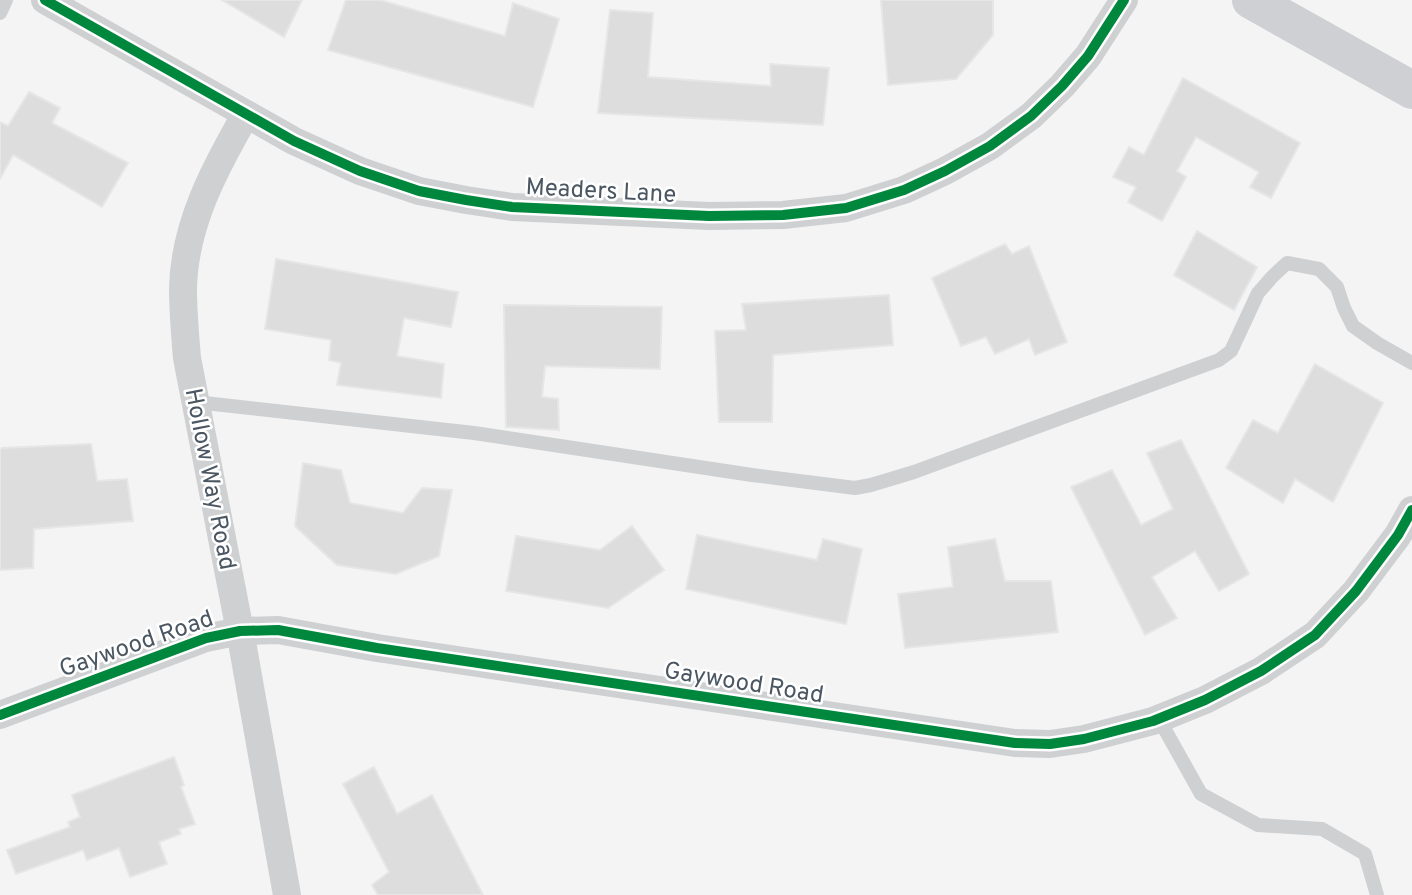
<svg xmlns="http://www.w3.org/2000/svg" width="1412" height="895" viewBox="0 0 1412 895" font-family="Overpass,sans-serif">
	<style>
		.building { fill: #ddddde; stroke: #e5e6e7; stroke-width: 2 }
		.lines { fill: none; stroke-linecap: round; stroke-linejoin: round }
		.lane { stroke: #ced0d2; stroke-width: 14 }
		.street { stroke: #ced0d2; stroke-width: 28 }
		.secondary { stroke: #ced0d4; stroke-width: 38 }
		.cycleway-casing { stroke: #fff; stroke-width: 15 }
		.cycleway { stroke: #00873e; stroke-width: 10 }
		.labels { text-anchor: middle; stroke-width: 5; stroke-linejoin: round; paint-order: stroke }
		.street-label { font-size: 24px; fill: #4a5661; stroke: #fff }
	</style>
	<rect width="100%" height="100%" fill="#f4f4f4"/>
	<g class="building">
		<path d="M222,0H302L284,37Z"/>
		<path d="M346,0H380L505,36L513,3L559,19L533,107L328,50Z"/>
		<path d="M881,0H993V35L956,79L888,85Z"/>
		<path d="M610,10L653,13L648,77L771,86L770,64L829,68L823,125L598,113Z"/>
		<path d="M1183,78L1300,143L1271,198L1250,187L1259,172L1196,137L1177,171L1186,177L1162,221L1128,202L1136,187L1113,177L1129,147L1144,155Z"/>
		<path d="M29,92L60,108L52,123L128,163L102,207L13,155L0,179V122L8,126Z"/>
		<path d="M1197,231L1257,267L1234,310L1174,275Z"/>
		<path d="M1005,244L1012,254L1029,246L1067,342L1035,355L1029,339L995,354L986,337L961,346L932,278Z"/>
		<path d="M276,259L458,292L451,327L404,318L397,356L444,364L441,398L337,385L341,363L329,360L331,340L265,329Z"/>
		<path d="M889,295L893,345L773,355L772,422H719L715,331L746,330L742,304Z"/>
		<path d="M504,305L662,307L660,369L545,366L542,397L558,399L559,430L506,427Z"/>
		<path d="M1315,364L1383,403L1333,502L1295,479L1283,503L1226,468L1253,420L1278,433Z"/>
		<path d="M1181,440L1249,574L1219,591L1195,551L1152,577L1177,618L1145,635L1071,487L1112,470L1141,525L1173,509L1147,453Z"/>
		<path d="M91,444L97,481L127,479L133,521L34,529L33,568L0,570V450L2,448Z"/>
		<path d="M303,463L341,470L350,503L403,513L422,488L452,490L439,556L396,574L337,565L295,526Z"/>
		<path d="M632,526L664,570L608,608L506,591L516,536L600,550Z"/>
		<path d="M697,535L817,560L823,539L862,549L846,624L686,589Z"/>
		<path d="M995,539L1005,581H1051L1058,632L905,648L898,594L953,587L948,547Z"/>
		<path d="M174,757L184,785L181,787L195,824L179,829L181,834L159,842L167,864L130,877L119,848L87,860L83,850L16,874L7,850L70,827L68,822L80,817L72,795Z"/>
		<path d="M374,767L397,814L432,795L483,895H378L372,885L389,872L343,784Z"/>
	</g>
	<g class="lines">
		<g class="lane">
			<path d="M0,13L6,0"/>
			<path d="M196,402L474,433L752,475L855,488L871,485L914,472L1219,360L1231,351L1258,293L1272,277L1287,263L1319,269L1337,287L1344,308L1353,326L1377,343L1412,363"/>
			<path d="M1159,719L1201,794L1258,825L1322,829L1365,854L1377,895"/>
		</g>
		<g class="street">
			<path d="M45,0L294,141L360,171L419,191L466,200L512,207L709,216L783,215L846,208L904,190L945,171L990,146L1031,116L1062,86L1088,56L1124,0"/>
			<path d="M246,114C215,168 184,225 183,289C183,312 185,335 187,358L240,631L287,895"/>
			<path d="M0,715L206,638L240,631L278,630L377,648L1015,743L1050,744L1084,739L1153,721L1205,700L1261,671L1315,635L1356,591L1398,535L1412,510"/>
		</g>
		<path class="secondary" d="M1251,0L1412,90"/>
		<defs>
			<g id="cycleway">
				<path d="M45,0L294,141L360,171L419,191L466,200L512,207L709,216L783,215L846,208L904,190L945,171L990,146L1031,116L1062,86L1088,56L1124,0"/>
				<path d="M0,715L206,638L240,631L278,630L377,648L1015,743L1050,744L1084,739L1153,721L1205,700L1261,671L1315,635L1356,591L1398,535L1412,510"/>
			</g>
		</defs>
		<use href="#cycleway" class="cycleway-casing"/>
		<use href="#cycleway" class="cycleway"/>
	</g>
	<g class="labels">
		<g class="street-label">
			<text transform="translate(601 190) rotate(3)" y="8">Meaders Lane</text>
			<text transform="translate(211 479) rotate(79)" y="8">Hollow Way Road</text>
			<text transform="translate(136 643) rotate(-19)" y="8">Gaywood Road</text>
			<text transform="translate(744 682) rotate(9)" y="8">Gaywood Road</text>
		</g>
	</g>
</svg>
